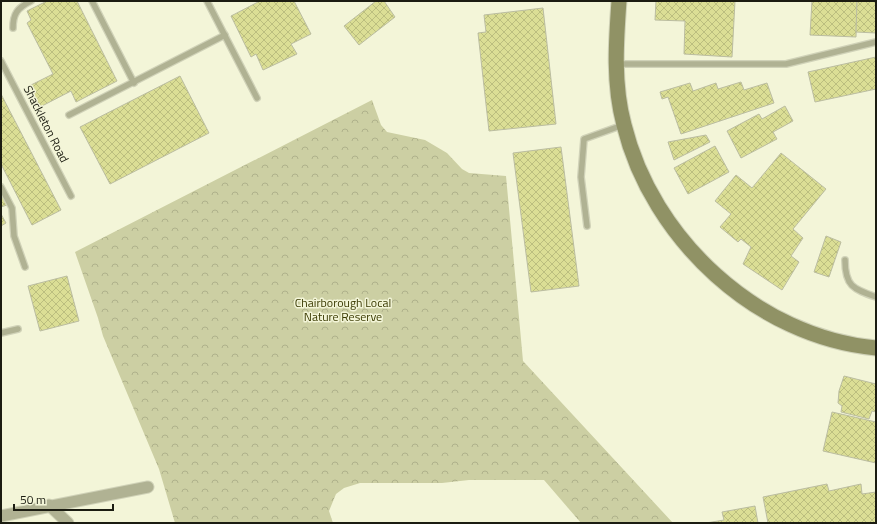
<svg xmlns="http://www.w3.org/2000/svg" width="877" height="524" viewBox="0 0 877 524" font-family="'Titillium Web',sans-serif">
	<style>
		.park { fill: url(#park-crowns) }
		.building { fill: url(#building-cross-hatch); stroke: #bbbda1 }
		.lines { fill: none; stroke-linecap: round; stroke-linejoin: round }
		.lane-casing { stroke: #d0d2b8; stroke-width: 8 }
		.street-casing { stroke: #d0d2b8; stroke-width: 13 }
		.secondary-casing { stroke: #d0d2b8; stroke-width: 17 }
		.lane { stroke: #b0b293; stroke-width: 5.5 }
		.street { stroke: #b0b293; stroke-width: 11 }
		.secondary { stroke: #909265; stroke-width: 15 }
		.labels { text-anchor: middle; stroke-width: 3; stroke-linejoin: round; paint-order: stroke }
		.street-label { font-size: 12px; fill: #1b1c11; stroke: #f3f5d8 }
		.park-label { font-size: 12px; fill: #393900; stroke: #f3f5d8 }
	</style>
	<defs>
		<pattern id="park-crowns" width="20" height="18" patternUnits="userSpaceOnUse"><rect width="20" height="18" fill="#cccfa3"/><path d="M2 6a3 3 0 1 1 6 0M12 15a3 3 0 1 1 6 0" fill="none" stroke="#afb18b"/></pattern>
		<pattern id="building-cross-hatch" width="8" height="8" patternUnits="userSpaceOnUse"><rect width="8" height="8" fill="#dbde95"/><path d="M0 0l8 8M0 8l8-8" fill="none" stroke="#bbbe7f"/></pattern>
	</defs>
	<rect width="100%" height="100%" fill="#f3f5d8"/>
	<path class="park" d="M372,100L381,125L387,132L425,140L447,153L462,169L469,173L506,176L523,361L673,523H581L544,480H469L442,483H360L344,488L336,494L329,511L333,523H175L159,469L103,336L98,318L75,252Z"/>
	<g class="building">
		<path d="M47,1H77L117,81L76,102L71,91L40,107L29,86L53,74L27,23L31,20L27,11Z"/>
		<path d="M260,1H294L311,34L291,44L297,54L263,70L256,54L251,57L231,16Z"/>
		<path d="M376,1H384L395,17L359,45L344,26Z"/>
		<path d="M656,1H735L732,57L684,54L685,21L655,20Z"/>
		<path d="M812,1H857L856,37L810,35Z"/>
		<path d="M857,1H876V33L856,32Z"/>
		<path d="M543,8L556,124L489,131L478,33L486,32L484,15Z"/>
		<path d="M876,57V89L815,102L808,72Z"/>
		<path d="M180,76L209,133L110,184L80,127Z"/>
		<path d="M741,82L744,90L767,83L774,103L681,134L668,97L662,99L660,92L690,83L693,91L716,83L718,89Z"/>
		<path d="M1,94L61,210L32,225L1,164Z"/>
		<path d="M785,106L793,121L773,132L777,139L741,158L727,131L759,114L762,119Z"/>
		<path d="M706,135L710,142L674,160L668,142Z"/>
		<path d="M715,146L729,172L688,194L674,168Z"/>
		<path d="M561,147L579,286L531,292L513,153Z"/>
		<path d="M781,153L826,189L793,229L803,238L791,256L799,262L782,290L743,264L751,247L741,239L738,242L720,227L731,214L715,201L736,175L752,188Z"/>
		<path d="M1,194L7,205L1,207Z"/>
		<path d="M1,214L6,223L1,226Z"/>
		<path d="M826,236L841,242L829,277L814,272Z"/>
		<path d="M67,276L79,321L40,331L28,286Z"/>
		<path d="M844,376L876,384V412L872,411L869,419L841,412L842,406L838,403L839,391Z"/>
		<path d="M832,412L876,422V463L823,451Z"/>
		<path d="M827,484L829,491L861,484L862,494L876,492V523H768L763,497Z"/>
		<path d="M755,506L758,523H706L724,520L722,512Z"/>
	</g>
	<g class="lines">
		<defs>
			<g id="lane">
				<path d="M92,1L134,83"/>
				<path d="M207,1L257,98"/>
				<path d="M13,28C13,14 17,8 31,1"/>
				<path d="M1,61L71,196"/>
				<path d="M617,64H786L876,42"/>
				<path d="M69,115L225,35"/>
				<path d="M1,187L12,208L14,236L25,267"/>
				<path d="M587,226L581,177L584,139L623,125"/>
				<path d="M845,260C845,286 853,289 876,297"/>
				<path d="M1,333L18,329"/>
			</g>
			<g id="street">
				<path d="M49,505L68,523"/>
				<path d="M1,516L148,487"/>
			</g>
			<path id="secondary" d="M619,1C616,42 613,84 624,125C652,239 757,337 876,348"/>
		</defs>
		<use href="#lane" class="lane-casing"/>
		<use href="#street" class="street-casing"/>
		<use href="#secondary" class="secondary-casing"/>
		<use href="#lane" class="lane"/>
		<use href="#street" class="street"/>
		<use href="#secondary" class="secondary"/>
	</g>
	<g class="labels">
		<g class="street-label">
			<text transform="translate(46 124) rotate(63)" y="4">Shackleton Road</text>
		</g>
		<g class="park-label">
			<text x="343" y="307">Chairborough Local<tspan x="343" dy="14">Nature Reserve</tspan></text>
		</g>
	</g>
	<rect width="877" height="524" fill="none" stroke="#1b1c11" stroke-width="4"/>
	<path d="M14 504v6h99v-6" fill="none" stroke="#1b1c11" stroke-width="2"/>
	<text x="20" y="504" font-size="12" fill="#1b1c11" stroke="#f3f5d8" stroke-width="3" paint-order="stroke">50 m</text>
</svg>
